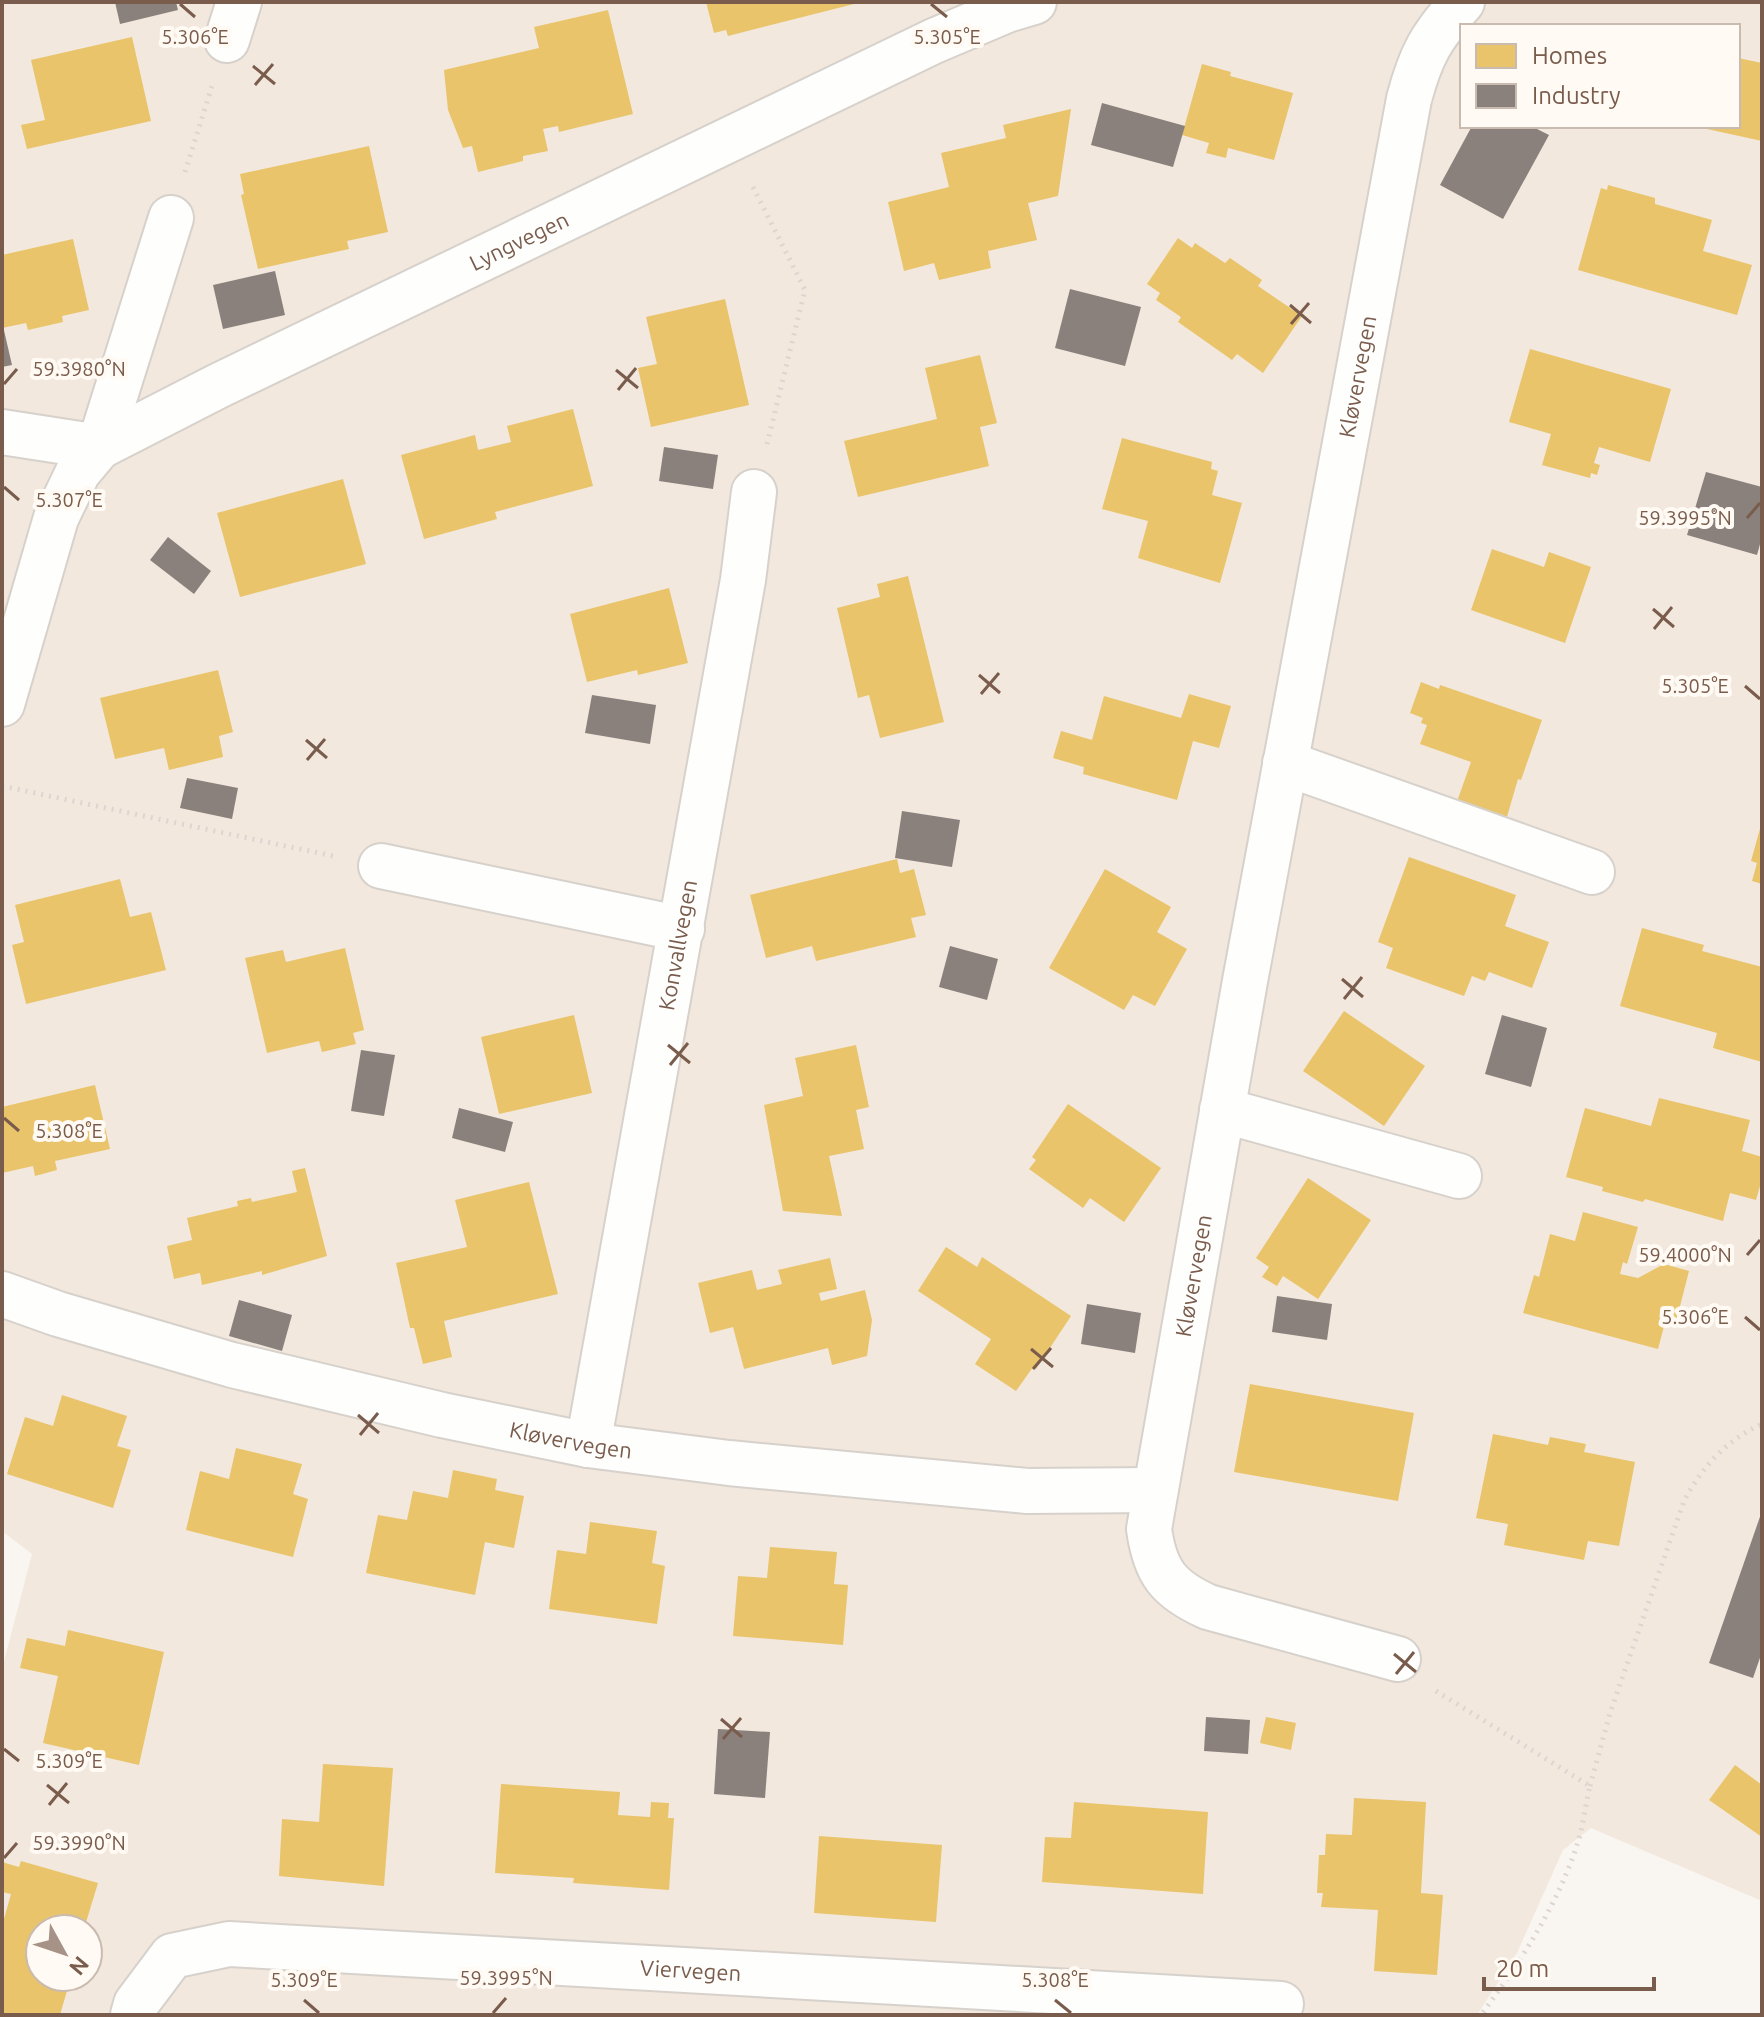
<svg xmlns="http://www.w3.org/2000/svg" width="1764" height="2017" viewBox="0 0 1764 2017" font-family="Ubuntu,sans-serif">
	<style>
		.residential { fill: #f2e8de; fill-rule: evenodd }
		.homes { fill: #e9c46a }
		.industry { fill: #8a817c }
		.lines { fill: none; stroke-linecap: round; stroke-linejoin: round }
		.minor-casing { stroke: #d7d1cb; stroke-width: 48 }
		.path { stroke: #dcd5d0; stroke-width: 5; stroke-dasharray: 2 6; stroke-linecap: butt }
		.minor { stroke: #fefefd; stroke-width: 44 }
		.ticks { fill: none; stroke: #7a5c4d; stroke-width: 3 }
		.labels { text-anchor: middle; stroke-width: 8; stroke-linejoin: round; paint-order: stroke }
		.street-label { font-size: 22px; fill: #7a5c4d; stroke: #fffaf3 }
		.ticks-label { font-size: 20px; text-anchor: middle; fill: #7a5c4d; stroke: #fffaf3; stroke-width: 8; stroke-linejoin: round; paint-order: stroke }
	</style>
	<rect width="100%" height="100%" fill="#f9f5f0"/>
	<path class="residential" d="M2,2H1762V1901L1591,1828L1563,1850L1517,1953L1477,2015H2V1669L32,1554L2,1531ZM1462,26H1738V126H1462ZM40,1929H88V1977H40Z"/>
	<g class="homes">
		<path d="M706,2H858V3L728,36L726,30L714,33Z"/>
		<path d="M608,10L633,114L559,132L558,126L543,129L548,151L523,156V161L478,172L472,146L463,148L448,110L444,70L539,48L534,27Z"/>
		<path d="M132,37L151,121L27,149L21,125L45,120L31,60Z"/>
		<path d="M1738,58L1762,63V141L1698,127L1738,126Z"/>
		<path d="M1202,64L1231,72L1230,76L1293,93L1274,160L1228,148L1226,158L1206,153L1209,143L1182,135Z"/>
		<path d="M1071,109L1058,196L1028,203L1037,240L988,251L991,268L939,280L934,263L904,271L888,202L949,187L941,153L1006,138L1003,125Z"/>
		<path d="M369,146L388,232L347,241L349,249L258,269L241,195L244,194L240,174Z"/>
		<path d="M1608,185L1655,198V204L1712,220L1703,251L1752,265L1737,315L1578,270L1601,188L1607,190Z"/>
		<path d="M1178,238L1192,248L1195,243L1225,263L1230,258L1262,280L1258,286L1302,316L1263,373L1237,354L1232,360L1178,322L1181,317L1156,300L1160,293L1147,284Z"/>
		<path d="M73,239L89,310L62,316L63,322L28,330L26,323L2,328V255Z"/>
		<path d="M725,299L749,405L651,427L638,368L657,364L646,317Z"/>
		<path d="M1530,349L1671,389L1650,462L1599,447L1594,463L1600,465L1597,475L1591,473L1590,478L1542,465L1551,434L1509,422Z"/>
		<path d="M980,355L997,423L980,427L989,466L858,497L844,441L937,419L925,368Z"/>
		<path d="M573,409L593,486L495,512L497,519L424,539L401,455L475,435L478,450L511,442L507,426Z"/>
		<path d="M1122,438L1212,462L1211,469L1218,471L1212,495L1242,503L1220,583L1138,558L1148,521L1102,509Z"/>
		<path d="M343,479L366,564L240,597L217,513Z"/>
		<path d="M1492,549L1544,567L1549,552L1591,567L1565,643L1471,610Z"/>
		<path d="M908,576L944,722L880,738L869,695L858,698L837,608L880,597L877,584Z"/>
		<path d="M669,588L688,663L638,675L637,670L587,682L570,614Z"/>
		<path d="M218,670L233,732L219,736L223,757L169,770L164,748L115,759L100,698Z"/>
		<path d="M1421,682L1439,689L1440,685L1542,720L1521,780L1518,779L1504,827L1454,810L1471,762L1420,744L1427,725L1421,723L1423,718L1410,713Z"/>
		<path d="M1189,694L1231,706L1219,748L1193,741L1177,800L1083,774L1084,767L1053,758L1061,731L1092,740L1104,696L1181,718Z"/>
		<path d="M1761,825L1762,826V884L1752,881L1757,863L1751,861Z"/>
		<path d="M1409,857L1516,895L1505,926L1549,942L1532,988L1489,972L1485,981L1472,976L1464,996L1386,968L1393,948L1378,942Z"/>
		<path d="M897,859L900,873L914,869L926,915L911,918L916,937L816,961L812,946L766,958L750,895Z"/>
		<path d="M1105,869L1171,907L1157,932L1187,949L1155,1006L1133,995L1124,1010L1049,968Z"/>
		<path d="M120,879L130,917L151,912L166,970L26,1004L12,945L24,942L15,905Z"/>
		<path d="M1642,928L1704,945L1702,951L1762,967V1062L1713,1048L1717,1033L1620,1006Z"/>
		<path d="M345,948L364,1030L353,1033L356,1044L322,1052L319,1041L267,1053L245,958L283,950L286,962Z"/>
		<path d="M1344,1011L1425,1066L1384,1126L1303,1071Z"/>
		<path d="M574,1015L592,1093L499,1114L481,1037Z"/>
		<path d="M856,1045L869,1107L856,1110L864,1149L829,1156L842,1216L783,1211L764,1105L803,1096L795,1058Z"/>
		<path d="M95,1085L110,1149L55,1161L57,1170L35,1176L33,1166L2,1173V1107Z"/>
		<path d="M1659,1098L1750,1120L1742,1151L1762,1157V1179L1756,1200L1730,1193L1723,1221L1645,1199L1643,1202L1602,1191L1603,1187L1566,1177L1585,1108L1651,1126Z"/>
		<path d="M1068,1104L1161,1168L1124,1222L1090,1198L1083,1208L1029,1169L1036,1160L1032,1157Z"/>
		<path d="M305,1168L327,1256L262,1275V1271L202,1285L200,1273L174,1279L167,1246L192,1240L187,1218L238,1206L237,1201L251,1198L252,1202L297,1192L292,1171Z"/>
		<path d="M1308,1178L1371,1220L1318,1299L1283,1276L1277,1286L1262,1277L1269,1267L1256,1258Z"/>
		<path d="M529,1182L558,1294L444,1321L452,1357L423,1364L414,1328H410L396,1263L467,1247L455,1200Z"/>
		<path d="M1583,1212L1638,1227L1627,1264L1623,1262L1620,1274L1638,1278L1664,1264L1689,1271L1677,1318L1667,1315L1658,1349L1523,1313L1534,1275L1539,1277L1550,1234L1575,1241Z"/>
		<path d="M946,1247L977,1267L982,1257L1071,1316L1036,1369L1033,1367L1016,1391L975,1364L991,1339L918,1291Z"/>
		<path d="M830,1258L837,1289L819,1293L821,1301L865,1290L872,1320L867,1356L832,1365L828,1348L744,1369L733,1327L710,1333L698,1283L752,1270L757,1290L782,1284L778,1270Z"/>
		<path d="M1250,1384L1414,1413L1398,1501L1234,1472Z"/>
		<path d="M62,1395L127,1416L117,1446L131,1450L113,1508L7,1474L25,1417L53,1426Z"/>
		<path d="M1493,1434L1548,1445L1550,1437L1586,1444L1584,1452L1635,1462L1619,1546L1588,1541L1584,1560L1504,1545L1508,1524L1476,1518Z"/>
		<path d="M236,1448L302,1464L293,1494L308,1499L293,1557L186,1530L200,1471L229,1479Z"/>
		<path d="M453,1470L497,1479L495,1490L524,1496L514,1548L485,1542L475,1595L366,1573L378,1515L407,1520L413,1491L448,1498Z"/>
		<path d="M590,1522L657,1531L652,1563L665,1566L657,1624L549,1609L557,1550L586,1554Z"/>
		<path d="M770,1547L837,1552L834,1584L848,1585L843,1645L733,1636L738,1576L767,1578Z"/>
		<path d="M68,1630L164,1652L139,1765L43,1743L58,1676L20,1668L27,1638L65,1646Z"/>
		<path d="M1266,1717L1296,1723L1291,1750L1260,1743Z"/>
		<path d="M323,1764L393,1768L384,1886L279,1876L282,1819L319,1822Z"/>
		<path d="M1735,1765L1762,1785V1837L1709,1800Z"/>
		<path d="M501,1784L620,1792L618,1815L650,1817L651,1802L669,1803L668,1818H674L669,1890L573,1883L574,1878L495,1873Z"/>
		<path d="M1354,1798L1426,1802L1421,1893L1443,1895L1437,1975L1374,1971L1378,1910L1321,1907L1323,1893H1317L1319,1855H1325L1326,1834L1352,1835Z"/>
		<path d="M1074,1802L1208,1812L1203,1894L1042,1882L1045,1837L1071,1838Z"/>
		<path d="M819,1836L942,1845L936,1922L814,1913Z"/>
		<path d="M21,1861L98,1883L84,1929H40V1977H71L60,2015H2V1926L11,1894L2,1892V1862L19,1867Z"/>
	</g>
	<g class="industry">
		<path d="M115,2H176L178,10L120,24Z"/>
		<path d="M1102,103L1185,126L1173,167L1091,145Z"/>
		<path d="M1472,126H1531L1549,135L1503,219L1440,185Z"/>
		<path d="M275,271L285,315L223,329L213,285Z"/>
		<path d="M1070,289L1141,307L1125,366L1055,348Z"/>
		<path d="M3,326L12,365L2,367V327Z"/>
		<path d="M664,447L718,455L713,489L659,481Z"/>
		<path d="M1706,472L1762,487V537L1757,555L1687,535Z"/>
		<path d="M168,537L211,571L194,594L150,560Z"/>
		<path d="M592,695L656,705L650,744L585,733Z"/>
		<path d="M187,778L238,788L232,819L180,808Z"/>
		<path d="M902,811L960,820L952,867L895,858Z"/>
		<path d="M950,946L998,959L987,1000L939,987Z"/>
		<path d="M1502,1015L1547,1028L1531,1087L1485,1074Z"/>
		<path d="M361,1050L395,1055L384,1116L351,1111Z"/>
		<path d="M459,1108L513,1122L505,1152L452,1138Z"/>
		<path d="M1277,1296L1332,1304L1327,1340L1272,1332Z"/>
		<path d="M239,1300L292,1315L282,1351L229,1336Z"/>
		<path d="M1087,1304L1141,1313L1135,1353L1081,1344Z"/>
		<path d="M1762,1511V1652L1753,1678L1709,1663Z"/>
		<path d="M1206,1717L1250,1720L1248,1754L1204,1751Z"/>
		<path d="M718,1729L770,1732L765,1798L714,1794Z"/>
	</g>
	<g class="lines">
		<defs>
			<g id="minor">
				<path d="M227,40L239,2"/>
				<path id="s1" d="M2,432L99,447L218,386L934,41L1007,10L1034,2"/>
				<path d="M2,704L56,518L78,472L99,447L171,218"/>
				<path d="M1285,763L1592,872"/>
				<path d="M381,866L682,929"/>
				<path d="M1222,1110L1459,1176"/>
				<path id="s2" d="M2,1294L58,1314L232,1365L442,1415L588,1445L729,1463L1027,1491L1154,1490"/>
				<path id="s3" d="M588,1445L743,580L754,492"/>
				<path id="s4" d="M1398,1659L1208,1607C1168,1589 1155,1572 1149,1529L1245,981L1409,99C1421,54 1431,37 1462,2"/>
				<path id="s5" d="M133,2015L136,2004L172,1956L229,1944L1281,2004"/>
			</g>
		</defs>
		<use href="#minor" class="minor-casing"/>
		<g class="path">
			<path d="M185,172L212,86"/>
			<path d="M753,187L805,290L767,444"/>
			<path d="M2,786L333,856"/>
			<path d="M1436,1691L1590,1786C1586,1802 1584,1819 1580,1835C1561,1901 1521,1961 1481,2015"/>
			<path d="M1590,1786L1610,1713L1684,1501C1702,1467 1726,1440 1762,1424"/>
		</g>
		<use href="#minor" class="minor"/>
	</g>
	<path class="ticks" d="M180,4L195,17M931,4L947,17M253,66L275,84M255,85L273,64M1290,305L1311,323M1291,324L1309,303M616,370L638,388M4,384L17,369M618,390L636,368M4,487L19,500M1747,518L1760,503M1653,609L1674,627M1654,629L1672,607M979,675L1000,693M1745,686L1760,699M981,694L999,673M306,740L327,758M307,760L325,739M1342,979L1363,997M1344,999L1362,977M668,1045L690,1063M670,1065L688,1043M4,1118L19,1131M1747,1255L1760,1240M1745,1317L1760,1330M1031,1349L1053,1367M1033,1369L1051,1348M358,1415L379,1433M360,1435L378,1413M1394,1654L1416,1672M1396,1674L1414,1652M721,1719L742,1737M723,1739L741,1718M4,1749L19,1761M47,1785L69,1803M49,1805L67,1783M4,1858L17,1843M304,2000L319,2013M1055,2000L1071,2013M493,2013L506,1998"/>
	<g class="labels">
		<g class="street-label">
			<text dy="8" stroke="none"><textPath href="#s1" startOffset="566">Lyngvegen</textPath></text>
			<text dy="8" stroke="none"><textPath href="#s4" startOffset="1472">Kløvervegen</textPath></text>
			<text dy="8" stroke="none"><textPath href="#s3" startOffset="508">Konvallvegen</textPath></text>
			<text dy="8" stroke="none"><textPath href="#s4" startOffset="558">Kløvervegen</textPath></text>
			<text dy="8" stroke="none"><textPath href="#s2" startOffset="588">Kløvervegen</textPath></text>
			<text dy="8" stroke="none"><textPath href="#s5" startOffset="592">Viervegen</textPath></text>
		</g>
	</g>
	<g class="ticks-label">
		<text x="195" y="44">5.306°E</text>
		<text x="947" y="44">5.305°E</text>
		<text x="79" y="376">59.3980°N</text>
		<text x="69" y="507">5.307°E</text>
		<text x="1685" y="525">59.3995°N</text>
		<text x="1695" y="693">5.305°E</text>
		<text x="69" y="1138">5.308°E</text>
		<text x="1685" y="1262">59.4000°N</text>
		<text x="1695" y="1324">5.306°E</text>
		<text x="69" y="1768">5.309°E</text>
		<text x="79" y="1850">59.3990°N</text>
		<text x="506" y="1985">59.3995°N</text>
		<text x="304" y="1987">5.309°E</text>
		<text x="1055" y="1987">5.308°E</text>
	</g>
	<rect width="1764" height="2017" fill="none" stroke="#7a5c4d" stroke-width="8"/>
	<rect x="1460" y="24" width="280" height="104" fill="#fffaf3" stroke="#cabbb1" stroke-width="2"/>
	<rect x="1476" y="44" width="40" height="24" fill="#e9c46a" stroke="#cabbb1" stroke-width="2"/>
	<text x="1532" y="64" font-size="24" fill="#7a5c4d">Homes</text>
	<rect x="1476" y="84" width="40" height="24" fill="#8a817c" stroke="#cabbb1" stroke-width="2"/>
	<text x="1532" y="104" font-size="24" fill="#7a5c4d">Industry</text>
	<g transform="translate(64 1953) rotate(130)"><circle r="38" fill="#fffaf3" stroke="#cabbb1" stroke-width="2"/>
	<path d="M0-6L14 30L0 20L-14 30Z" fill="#a69286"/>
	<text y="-12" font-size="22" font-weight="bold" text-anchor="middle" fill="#7a5c4d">N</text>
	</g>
	<path d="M1484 1977v12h170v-12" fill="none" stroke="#7a5c4d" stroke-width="4"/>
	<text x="1496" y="1977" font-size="24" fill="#7a5c4d" stroke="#fffaf3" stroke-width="6" paint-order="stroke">20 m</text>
</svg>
